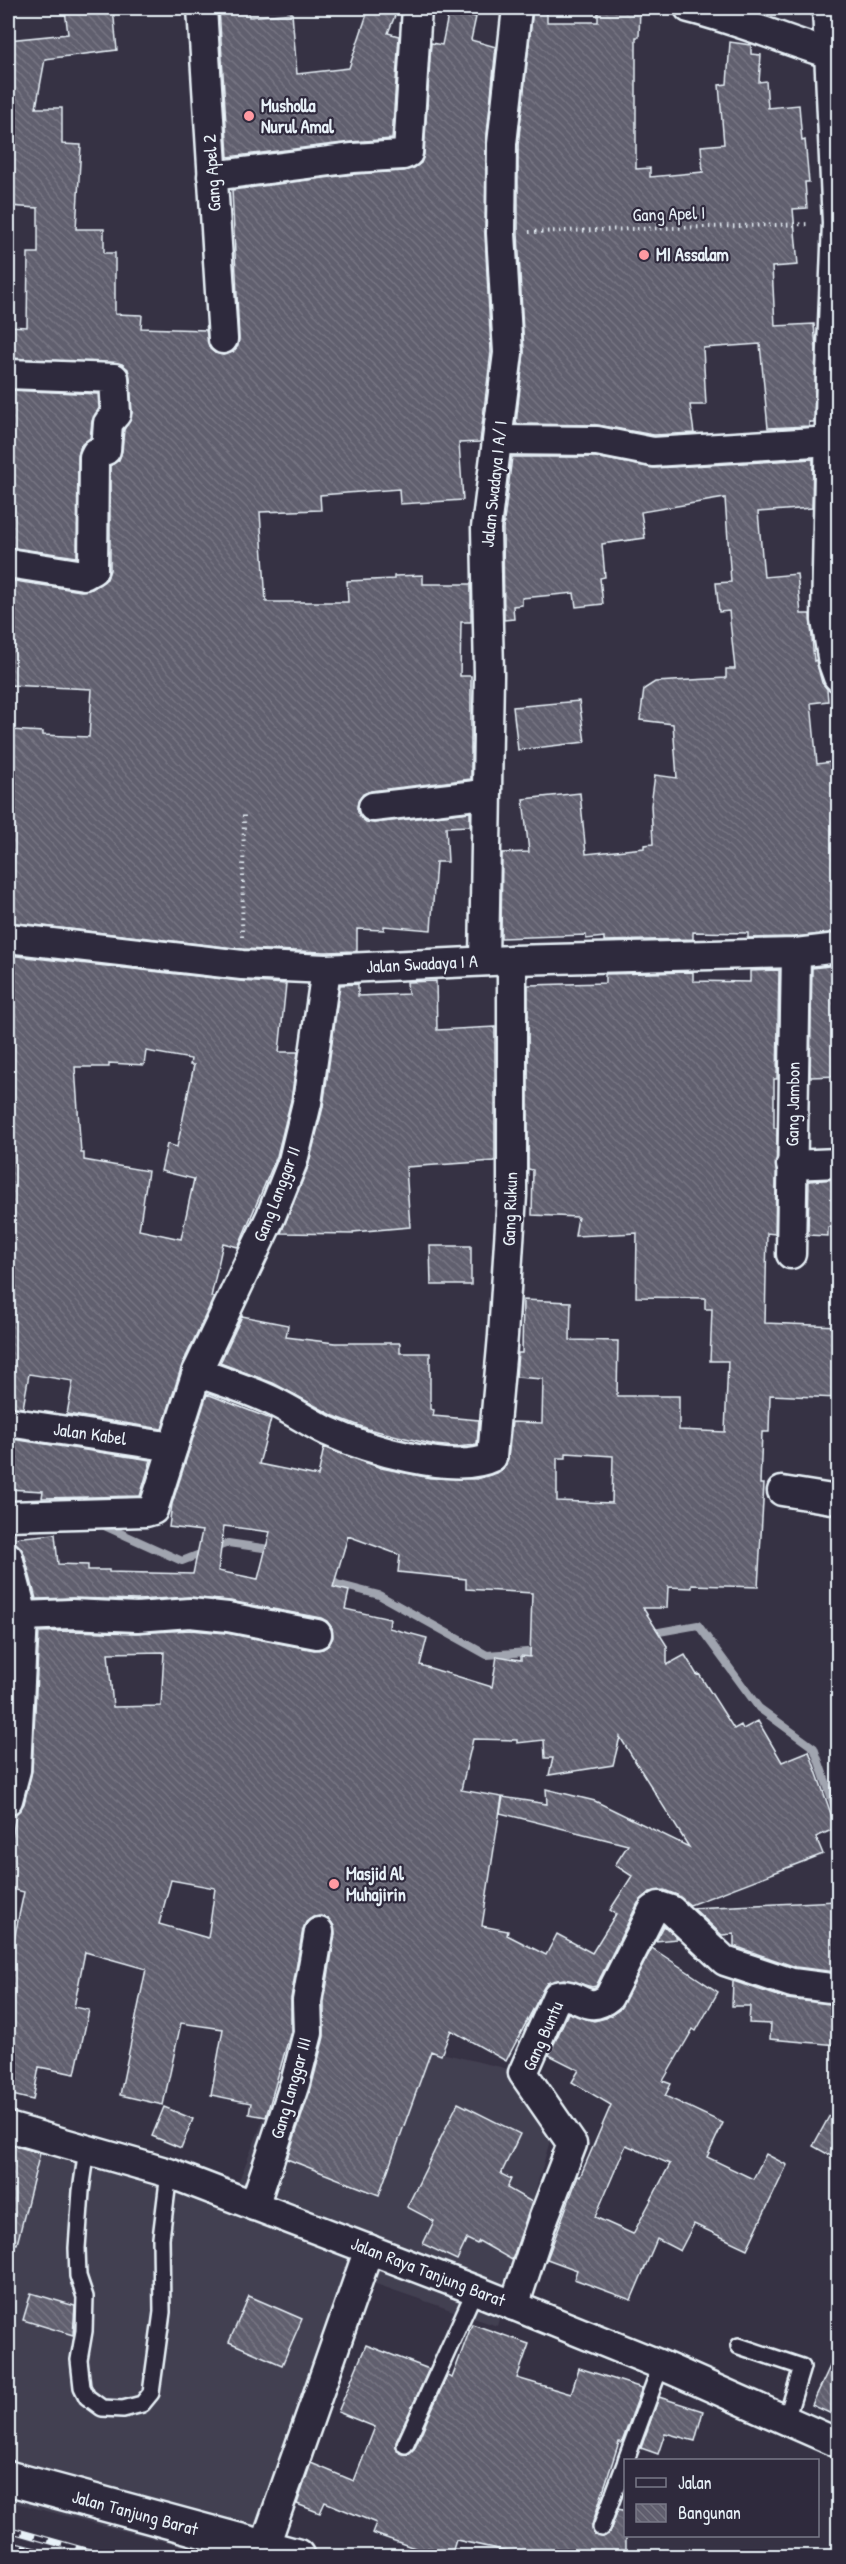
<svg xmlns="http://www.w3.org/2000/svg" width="846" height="2564" viewBox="0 0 846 2564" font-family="'Patrick Hand',sans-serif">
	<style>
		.built { fill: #433f51 }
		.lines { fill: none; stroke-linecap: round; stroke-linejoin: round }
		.stream { stroke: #a0a4af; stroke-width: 8 }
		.building { fill: url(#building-back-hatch); stroke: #e8f1f8; stroke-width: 1.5; fill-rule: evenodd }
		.service-casing { stroke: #e8f1f8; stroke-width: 20 }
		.minor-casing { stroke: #e8f1f8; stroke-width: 33 }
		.primary-casing { stroke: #e8f1f8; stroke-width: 38 }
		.path { stroke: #e8f1f8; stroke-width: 4; stroke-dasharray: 1.5 4.5; stroke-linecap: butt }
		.service { stroke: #2f2a3d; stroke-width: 15 }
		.minor { stroke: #2f2a3d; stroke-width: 28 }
		.primary { stroke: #2f2a3d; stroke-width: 33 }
		.rail-casing { stroke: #e8f1f8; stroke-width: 7 }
		.rail { stroke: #2f2a3d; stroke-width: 4.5; stroke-dasharray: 14; stroke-linecap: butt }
		.poi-dot { fill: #ff9aa2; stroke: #2f2a3d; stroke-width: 2 }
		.labels { text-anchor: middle; stroke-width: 4.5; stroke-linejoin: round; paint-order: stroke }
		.poi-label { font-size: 18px; font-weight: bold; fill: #e8f1f8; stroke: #2f2a3d; text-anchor: start }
		.street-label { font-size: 18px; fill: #e8f1f8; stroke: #2f2a3d }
	</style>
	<defs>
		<pattern id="building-back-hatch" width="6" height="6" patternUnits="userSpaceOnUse" patternTransform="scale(1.5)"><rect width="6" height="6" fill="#605e6e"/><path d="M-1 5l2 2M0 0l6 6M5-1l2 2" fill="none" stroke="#777683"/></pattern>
	</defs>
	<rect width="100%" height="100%" fill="#363244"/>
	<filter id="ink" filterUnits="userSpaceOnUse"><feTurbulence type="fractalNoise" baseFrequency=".0167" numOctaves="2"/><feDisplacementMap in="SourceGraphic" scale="12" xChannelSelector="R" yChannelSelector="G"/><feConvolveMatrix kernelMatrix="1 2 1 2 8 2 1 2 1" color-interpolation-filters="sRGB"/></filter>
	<g filter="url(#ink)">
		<path class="built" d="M303,2020L513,2070L555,2123L497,2326L373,2283L267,2556H221L8,2501V2108L238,2183Z"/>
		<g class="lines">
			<g class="stream">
				<path d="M98,1523L182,1561L228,1543L277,1550"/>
				<path d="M327,1577L337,1584L379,1595L487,1655L540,1651"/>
				<path d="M648,1634L698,1625L759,1708L814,1748L838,1816"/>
			</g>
		</g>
		<g class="building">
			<path d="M86,8H113L117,50L45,59L36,108H62V144L81,145L76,229H104V253H115V314L142,315L141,328L206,330L210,349L215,353L223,355L233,352L238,346L239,338L232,190L355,174L404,171L414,168L421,163L424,154L431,43L442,45L449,11L476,17L471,40L496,47L486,144L485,234L491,352L480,442L459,443L463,500L400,504L399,489L320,495L321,510L260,512L266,602H348L347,581L394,579V576L423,575V584H471V622H461L460,676H471V779L371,791L363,794L358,801L357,808L360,817L366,822L374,823L470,812V826L446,827L448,862H436L431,930L384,926V930L357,929V951L326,952L243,949L8,922V796L11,730L43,732V735L89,737L92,689L8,685V580L81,591L92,589L107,579L110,570V466L119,460L122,451L124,430L132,413L130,377L128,369L122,364L8,358V326L27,327L28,253H38V208L8,206V40L68,34L65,10Z"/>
			<path d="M219,8H248L249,17L292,13L297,74L349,68L369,8H398L388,33L399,36L392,139L351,142L228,157Z"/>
			<path d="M533,8H547V22H598V8H640L639,37H636V169L650,168V177L703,172L701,146L724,144L719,85L727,84L730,42L751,45V54L761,55L759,82L766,81L768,108L799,105L802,141L805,140L809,182H805L807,208L793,209L798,265L772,267L775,326L814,324L816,348L814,422H809V426L768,428L760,344L703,348L706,405H690L694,433L654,435L597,425L516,424L524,352L518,233V145Z"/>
			<path d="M8,390L98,394L99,408L92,421L90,438L81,445L78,456L77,557L8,547Z"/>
			<path d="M512,457H595L654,468L813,459L812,508L758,512L764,577L797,574L801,614H810L814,661L816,660L822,683L827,689L828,701L811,703L817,764L838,761V932L795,937L748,938V933L693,932V939L604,941V937L586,939V935L501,938L502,853L529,852L523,799L580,793L586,854L644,848V845L653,844L651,805L655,775L677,778L673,724L640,720L644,689L655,682L726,678V669H735L729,611L719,612L716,583L731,582L725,498L641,512L645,538L602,544L605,577L600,578L603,604L576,607L574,593L522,598V605L513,606L514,619L504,620L503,529Z"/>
			<path d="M579,701L585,742L518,750L513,707Z"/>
			<path d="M8,955L240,981L286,984L279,1052H298L291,1100L277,1156L238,1247L223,1243L211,1297H214L182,1365L162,1429L67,1414L73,1381L29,1374L23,1408L8,1406V1303L13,1280L8,1279V1231H10ZM146,1051L191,1059L190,1065H194L177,1147L167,1144L161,1171L194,1179L181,1239L139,1230L148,1171L84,1160V1153H81L75,1067H109V1063L144,1065Z"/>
			<path d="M838,965V1076L810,1077L812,968Z"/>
			<path d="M779,970L777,1079H774V1128H777L775,1234L767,1233L765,1323L838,1326V1398L770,1395L769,1432H762L760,1484H764L758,1587L692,1585V1588L668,1587L667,1608H643L667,1646V1665L685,1655L697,1675L699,1674L734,1729L741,1725L743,1729L758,1721L782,1762L809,1751L836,1828L816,1837L823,1854L690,1905L677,1895L664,1890L650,1892L638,1903L596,1986L592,1987L564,1979L547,1983L506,2061L451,2030L441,2055L431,2051L379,2195L287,2159L311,2088L324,2037V2002L335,1934L334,1926L329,1919L322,1916L313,1917L306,1922L303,1929L291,1998V2031L266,2117L249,2114L251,2103L211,2095L223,2029L181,2023L163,2105L120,2095L146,1969L85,1952L74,2007L89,2010L75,2074L39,2067L33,2100L8,2094V1968L24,1892L8,1888V1862L16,1814L24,1804L32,1771L39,1632L71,1631L136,1633L190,1630L226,1633L314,1650L323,1649L329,1645L333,1637L332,1628L327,1621L321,1618L230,1601L189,1597L137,1600L72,1598L36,1599L24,1553L12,1538L55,1534L58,1564L88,1565V1570H109V1572L193,1574L202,1531L169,1527L172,1504L207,1394L271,1419L259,1464L318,1476L324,1447L381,1468L430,1478L477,1479L497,1473L504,1468L508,1459L512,1422L542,1423L543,1379L516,1377L518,1353H522L523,1300L571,1302L570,1340L618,1341L617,1396H679V1430L725,1432L728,1361H710L712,1309H705V1298L636,1297L637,1233L575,1236L578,1217L532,1215L533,1170L528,1169V985L605,983V974L693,972V981L750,982V971ZM566,1453L613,1456L612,1503L557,1501V1458H566ZM224,1526L270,1532L258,1579L218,1571ZM348,1536L400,1555L398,1572L466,1579V1589L532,1593L530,1657L521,1656V1660L497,1656L492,1687L420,1665L427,1638L389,1628L390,1619L345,1609L349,1591L333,1587ZM164,1652L161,1706L113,1707L108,1653ZM620,1737L689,1847L595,1801L546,1789L547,1804L503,1797L500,1813L628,1845L615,1865L632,1876L610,1910L616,1914L592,1953L557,1934L546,1955L507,1935L508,1931L482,1926L502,1797L461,1790L473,1739L517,1740V1743L544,1740L545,1758H553L549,1775L613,1765ZM171,1880L215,1888L208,1938L159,1924Z"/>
			<path d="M436,981L437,1030L495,1027V1161L406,1167L410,1227L353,1232V1234L281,1233L308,1167L323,1107L340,985L358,984V996L408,994L407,982Z"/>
			<path d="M838,1179V1227H828V1236L808,1235L809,1181Z"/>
			<path d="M430,1246H471V1285H431Z"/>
			<path d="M242,1316L288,1325L286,1337L335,1343H400V1353H430V1409L434,1410L433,1416L479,1420L477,1445L456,1447L435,1445L368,1429L334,1416L273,1383L220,1363Z"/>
			<path d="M12,1439L151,1460L140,1496L42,1498L43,1491L8,1489Z"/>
			<path d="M837,1901L838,1936H835L836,1972L796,1967L734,1946V1934L722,1935L693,1908Z"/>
			<path d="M664,1926L678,1939L656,1941Z"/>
			<path d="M652,1948L718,1992L696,2031L693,2029L663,2081L671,2084L665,2096L723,2123L707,2157L753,2179L766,2154L787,2165L747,2249L694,2224L680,2251L657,2239L631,2300L574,2279L577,2270L547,2259L578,2176L580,2177L611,2105L572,2082L579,2070L549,2055L568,2013L594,2021L606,2018L619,2010ZM626,2145L670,2164L633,2234L595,2217Z"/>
			<path d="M733,1981L787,1999L838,2005V2045L770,2039L771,2024L749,2023L750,2006H732Z"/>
			<path d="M838,2100V2160L813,2146Z"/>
			<path d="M458,2103L520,2134L501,2174L511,2179L507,2188L532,2202L512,2260L479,2241L477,2244L467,2239L457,2260L423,2244L434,2221L407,2207Z"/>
			<path d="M164,2107L193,2119L181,2148L152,2136Z"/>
			<path d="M8,2144L40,2153L17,2244L8,2243Z"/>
			<path d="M31,2293L75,2306L73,2335L23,2320Z"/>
			<path d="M249,2296L302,2319L282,2365L229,2342Z"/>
			<path d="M472,2324L529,2344L517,2378L571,2394L579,2368L642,2388L622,2442H619L592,2525L594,2535L603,2537L610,2531L618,2509L626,2511V2556H529L456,2540L451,2556L428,2548L426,2552L372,2533L376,2523L325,2502L320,2513L297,2504L311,2463L354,2481L375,2427L338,2412L366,2345L429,2369L396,2442L397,2451L407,2455L414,2449L447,2376L452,2378Z"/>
			<path d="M838,2349V2417L812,2405Z"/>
			<path d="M659,2397L703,2411L695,2441L665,2433L658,2454L641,2448Z"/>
		</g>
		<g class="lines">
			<defs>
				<g id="service">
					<path d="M87,2149L81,2191L77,2248L78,2276L85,2297L84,2331L79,2360L82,2387L87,2397L102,2408L123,2409L142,2404L151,2393L162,2312L161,2238L169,2173"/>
					<path d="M739,2346L802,2367L786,2420"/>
					<path d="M405,2445L475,2290"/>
					<path d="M626,2460L661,2365"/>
					<path d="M601,2528L626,2461"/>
				</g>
				<g id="minor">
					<path d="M202,8L223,339"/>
					<path d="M689,8C737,20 782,39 830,54"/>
					<path d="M827,8L837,223L831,374L826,620L833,663L838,677"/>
					<path d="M212,176L353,158L403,155L408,153L417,8"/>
					<path d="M8,374L114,378L116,414L108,423L106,450L96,453L94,457L93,570L84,575L8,563"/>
					<path d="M498,440L597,441L653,452L831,441"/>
					<path d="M373,807L485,794"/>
					<path d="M8,938L242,965L326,969L512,960L796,953L838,948"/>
					<path d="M484,961L489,675L486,528L508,353L501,233L502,144L517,8"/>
					<path d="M791,1165L838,1163"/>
					<path d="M791,1254L796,953"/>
					<path d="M197,1372C220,1381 244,1388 266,1398C287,1407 307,1421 327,1431C364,1448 455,1476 492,1457L503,1336L512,1195V960"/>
					<path d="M8,1422L173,1447"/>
					<path d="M782,1491L838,1500"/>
					<path d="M8,1516L146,1512L153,1510L197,1372L271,1216L293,1161L307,1103L326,969"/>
					<path d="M8,1557L23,1616L16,1770L8,1800"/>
					<path d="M23,1616L71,1614L137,1617L190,1613L228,1617L317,1634"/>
					<path d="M8,2127L169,2173L475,2290L661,2365L838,2443"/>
					<path d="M254,2206L295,2083L308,2033L307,2001L319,1932"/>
					<path d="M514,2306L541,2225L572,2144L523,2073L557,1996C579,1991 587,2016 609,1997L653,1910L659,1906L671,1910L725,1961L792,1983L838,1989"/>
					<path d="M269,2534L369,2249"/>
				</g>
				<path id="primary" d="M8,2478L297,2556"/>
			</defs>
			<use href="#service" class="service-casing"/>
			<use href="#minor" class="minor-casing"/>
			<use href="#primary" class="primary-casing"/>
			<g class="path">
				<path d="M529,232L810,224"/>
				<path d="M242,937L244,815"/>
			</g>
			<use href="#service" class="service"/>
			<use href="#minor" class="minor"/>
			<use href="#primary" class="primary"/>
			<defs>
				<g id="rail">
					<path d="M8,2529L104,2556"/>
					<path d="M8,2544L54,2556"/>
				</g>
			</defs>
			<use href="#rail" class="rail-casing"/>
			<use href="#rail" class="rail"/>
		</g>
	</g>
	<g class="poi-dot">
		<circle cx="249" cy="116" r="6"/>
		<circle cx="644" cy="255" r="6"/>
		<circle cx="334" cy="1884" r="6"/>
	</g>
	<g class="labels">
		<g class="poi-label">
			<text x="261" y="112">Musholla<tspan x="261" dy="21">Nurul Amal</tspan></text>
			<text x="656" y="261">MI Assalam</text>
			<text x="346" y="1880">Masjid Al<tspan x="346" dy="21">Muhajirin</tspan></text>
		</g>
		<g class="street-label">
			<text transform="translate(212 173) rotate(-94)" y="6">Gang Apel 2</text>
			<text transform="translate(669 214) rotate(-2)" y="6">Gang Apel I</text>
			<text transform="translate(494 484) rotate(-84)" y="6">Jalan Swadaya I A/ I</text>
			<text transform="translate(422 964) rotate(-3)" y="6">Jalan Swadaya I A</text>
			<text transform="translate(793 1104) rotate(-89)" y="6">Gang Jambon</text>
			<text transform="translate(277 1194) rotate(-69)" y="6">Gang Langgar II</text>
			<text transform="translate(510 1209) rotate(-88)" y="6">Gang Rukun</text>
			<text transform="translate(90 1434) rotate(8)" y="6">Jalan Kabel</text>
			<text transform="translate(543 2036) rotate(-66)" y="6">Gang Buntu</text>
			<text transform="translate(291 2088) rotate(-74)" y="6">Gang Langgar III</text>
			<text transform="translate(428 2272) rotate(21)" y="6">Jalan Raya Tanjung Barat</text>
			<text transform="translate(135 2513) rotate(15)" y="6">Jalan Tanjung Barat</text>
		</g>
	</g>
	<rect width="846" height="2564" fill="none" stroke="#2f2a3d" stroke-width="30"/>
	<rect x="15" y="15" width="816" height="2534" fill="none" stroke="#e8f1f8" stroke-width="2" filter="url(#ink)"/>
	<rect x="624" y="2459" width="195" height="78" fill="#2f2a3d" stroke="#797a88" stroke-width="1.5"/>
	<rect x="636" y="2478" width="30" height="9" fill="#2f2a3d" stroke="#797a88" stroke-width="1.5"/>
	<text x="678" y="2489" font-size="18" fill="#e8f1f8">Jalan</text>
	<rect x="636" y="2504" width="30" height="18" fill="url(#building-back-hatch)" stroke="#797a88" stroke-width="1.5"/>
	<text x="678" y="2519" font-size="18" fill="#e8f1f8">Bangunan</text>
</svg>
